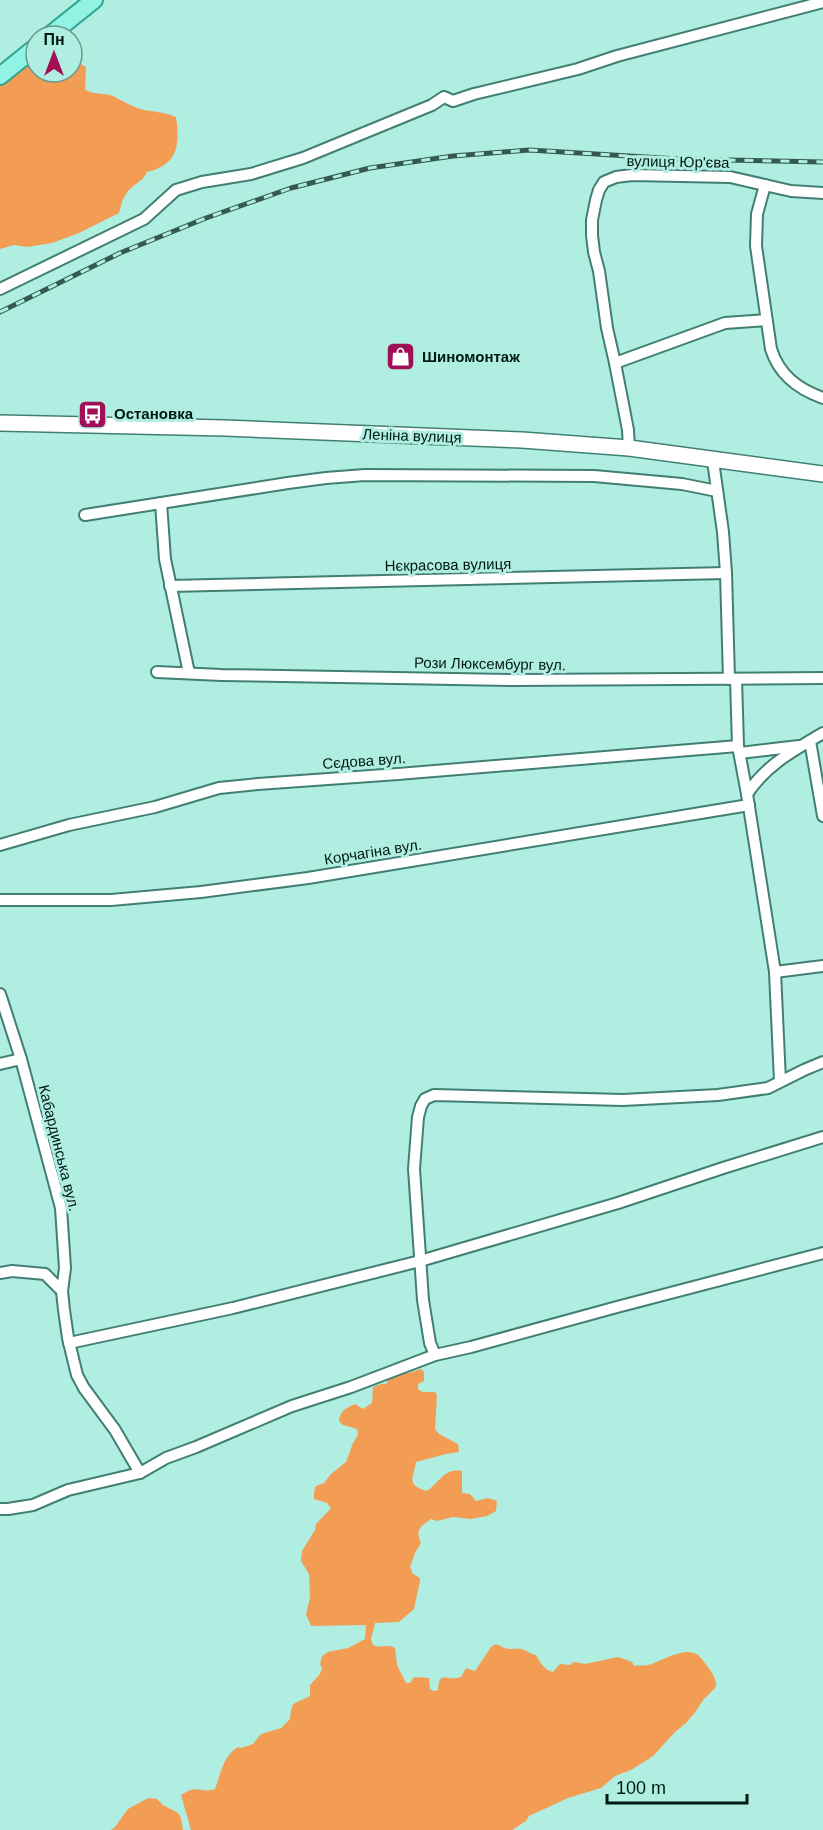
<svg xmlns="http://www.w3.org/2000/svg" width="823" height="1830" viewBox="0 0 823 1830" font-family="Arial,sans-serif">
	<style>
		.green { fill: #f39d54 }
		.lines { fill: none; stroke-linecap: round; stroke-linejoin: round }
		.street-casing { stroke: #427f73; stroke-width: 14 }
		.secondary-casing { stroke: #427f73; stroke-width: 18 }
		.primary-casing { stroke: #2ea28f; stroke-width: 20 }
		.street { stroke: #fff; stroke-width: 10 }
		.secondary { stroke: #fff; stroke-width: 15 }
		.primary { stroke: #91f3e3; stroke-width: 16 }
		.rail-casing { stroke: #355952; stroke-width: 5 }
		.rail { stroke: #afeee0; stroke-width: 3; stroke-dasharray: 9; stroke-linecap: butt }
		.labels { text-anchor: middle; stroke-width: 6; stroke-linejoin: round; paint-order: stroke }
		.street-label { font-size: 15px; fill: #011915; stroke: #afeee0 }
		.poi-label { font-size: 15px; font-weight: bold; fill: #011915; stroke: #afeee0; text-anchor: start }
	</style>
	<rect width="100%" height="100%" fill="#afeee0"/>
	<g class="green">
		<path d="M36,58V72H72V59L86,67L85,90C96,95 105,93 113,96C123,101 132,107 144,110C156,112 163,112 176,117C180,145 178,165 147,172C142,183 132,184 126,194C122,199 121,207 119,213L79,233L52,243L27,247L14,245L0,249V82L27,60Z"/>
		<path d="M421,1369L424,1372V1381L418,1384V1389L423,1392H435L437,1395L435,1429L439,1434L458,1444L459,1452L446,1454L416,1462C413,1479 406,1485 427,1491C440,1482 444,1468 462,1471V1493L470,1494L476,1501L488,1498L497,1501L496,1511L487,1516L471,1519L453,1517L437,1521L431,1519C420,1527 415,1529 421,1543L415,1553L410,1567L413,1574L420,1578V1581L414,1609L399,1622L375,1623L371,1639L373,1645C380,1649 387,1643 395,1648L397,1665L406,1683H410L414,1677L429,1678L430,1689L434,1691L438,1690C439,1669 447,1682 461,1677L466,1668L475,1671L491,1647C498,1642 498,1646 505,1648C510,1650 516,1648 521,1649C527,1650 529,1654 536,1655C540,1662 544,1670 553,1672L560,1664L570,1665L574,1662L585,1664L618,1657L632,1662L634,1666C638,1665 644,1666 648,1665C660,1662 686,1645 698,1655C701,1658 705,1663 707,1666C712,1672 717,1680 716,1687L703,1700L696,1711L686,1723L675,1732L654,1755L647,1760L631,1770L615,1776L601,1788L568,1798L529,1816L526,1821L512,1830H191L181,1795C199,1783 199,1794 215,1789C221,1773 223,1756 238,1747L241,1748L253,1744L261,1734L281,1728L290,1719C292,1699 294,1705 310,1696V1685L320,1674L322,1668L320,1664L322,1656L328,1652L348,1648L365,1639L366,1625L311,1626L306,1614L310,1598L309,1574L301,1561L302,1551L315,1530L316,1524L331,1508L327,1503L314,1499V1492L316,1486L324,1483L331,1474L346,1462L353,1443L358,1435L357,1429L343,1425L339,1421C339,1412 347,1407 355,1404L363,1409L372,1403L373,1387L381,1384H386L391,1375L395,1373H409Z"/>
		<path d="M148,1798L157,1799L163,1805L178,1813L181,1818L183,1830H111L115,1827L128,1809Z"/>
	</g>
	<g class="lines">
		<defs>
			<g id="street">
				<path d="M765,185L757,214L756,246L771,349C779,375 798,389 823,398"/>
				<path d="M0,289L144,219L176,190L202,182L251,174L303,158L432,105L444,97L453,101L474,94L578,69L617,56L823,2"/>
				<path d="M766,320L725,323L615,363L607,328L599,271L594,252L592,235V220L596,200L599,190L604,182L616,177L632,175L730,177L791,191L823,193"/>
				<path d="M615,363L628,430L629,448"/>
				<path d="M713,461L723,532L726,573L729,679"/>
				<path d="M161,503L165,559L189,673"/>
				<path d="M85,515L288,483L326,478L365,475L594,476L682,484L717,491"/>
				<path d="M170,586L726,573"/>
				<path d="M157,672L221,675L514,680L823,678"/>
				<path d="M736,679L738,746L747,794L775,972L780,1081"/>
				<path d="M810,741L823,816"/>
				<path d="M740,753L799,746"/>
				<path d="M747,794C767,764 793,751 823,733"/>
				<path d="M0,845L69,825L155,807L219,788L258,784L398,774L738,746"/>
				<path d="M0,900H111L201,892L308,878L749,805"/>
				<path d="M775,972L823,966"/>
				<path d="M0,994L21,1059L61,1208L65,1268L62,1291L64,1310L68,1338L77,1375L84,1388L115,1430L140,1473"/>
				<path d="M0,1064L21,1059"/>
				<path d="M0,1273L12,1271L45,1274L62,1291"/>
				<path d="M69,1343L233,1308L420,1261L618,1203L723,1168L823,1137"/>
				<path d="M435,1355L430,1343L423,1300L414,1169L418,1117L421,1106L425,1099L434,1095L623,1100L718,1095L768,1088L804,1070L823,1062"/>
				<path d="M0,1509H8L33,1505L68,1490L140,1473L166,1458L196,1447L292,1406L351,1387L435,1355L471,1347L617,1307L823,1253"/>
			</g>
			<path id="secondary" d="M0,423L225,428L522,440L629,448L823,474"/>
			<g id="primary">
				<path d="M49,36L94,0"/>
				<path d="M0,76L36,47"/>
			</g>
		</defs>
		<use href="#street" class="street-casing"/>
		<use href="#secondary" class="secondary-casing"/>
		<use href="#primary" class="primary-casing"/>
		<use href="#street" class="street"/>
		<use href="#secondary" class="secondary"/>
		<use href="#primary" class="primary"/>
		<defs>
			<path id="rail" d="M0,312L120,253L206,218L291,188L370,168L453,156L529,150L679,159L823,162"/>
		</defs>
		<use href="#rail" class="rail-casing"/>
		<use href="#rail" class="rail"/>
	</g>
	<defs>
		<symbol id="shop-square" viewBox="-11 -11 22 22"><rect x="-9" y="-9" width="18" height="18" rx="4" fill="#a11057" stroke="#afeee0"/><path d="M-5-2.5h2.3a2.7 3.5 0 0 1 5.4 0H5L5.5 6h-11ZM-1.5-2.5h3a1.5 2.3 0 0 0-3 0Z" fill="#fff"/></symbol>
		<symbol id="bus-square" viewBox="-11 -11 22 22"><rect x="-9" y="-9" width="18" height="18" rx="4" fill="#a11057" stroke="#afeee0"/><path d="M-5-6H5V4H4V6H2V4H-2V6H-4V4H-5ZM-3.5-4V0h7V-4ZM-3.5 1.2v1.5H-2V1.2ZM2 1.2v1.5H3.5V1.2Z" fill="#fff"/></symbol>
	</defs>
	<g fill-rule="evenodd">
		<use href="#shop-square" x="384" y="340" width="33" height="33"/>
		<use href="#bus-square" x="76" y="398" width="33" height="33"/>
	</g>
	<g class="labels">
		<g class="street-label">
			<text transform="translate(678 162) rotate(1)" y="5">вулиця Юр'єва</text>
			<text transform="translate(412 436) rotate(2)" y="5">Леніна вулиця</text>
			<text transform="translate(448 565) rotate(-1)" y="5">Нєкрасова вулиця</text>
			<text transform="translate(490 664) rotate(1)" y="5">Рози Люксембург вул.</text>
			<text transform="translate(364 761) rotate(-4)" y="5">Сєдова вул.</text>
			<text transform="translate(373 852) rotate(-9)" y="5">Корчагіна вул.</text>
			<text transform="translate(59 1148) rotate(76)" y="5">Кабардинська вул.</text>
		</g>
		<g class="poi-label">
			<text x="422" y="362">Шиномонтаж</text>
			<text x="114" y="419">Остановка</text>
		</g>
	</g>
	<g transform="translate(54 54)"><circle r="28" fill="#afeee0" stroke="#69998f" stroke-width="1.5"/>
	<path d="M0-4.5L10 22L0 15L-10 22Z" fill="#a11057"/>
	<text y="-9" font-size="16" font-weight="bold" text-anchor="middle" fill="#011915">Пн</text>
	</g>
	<path d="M607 1794v9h140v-9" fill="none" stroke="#011915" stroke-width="3"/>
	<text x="616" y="1794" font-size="18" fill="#011915" stroke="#afeee0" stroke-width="4.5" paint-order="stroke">100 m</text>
</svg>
